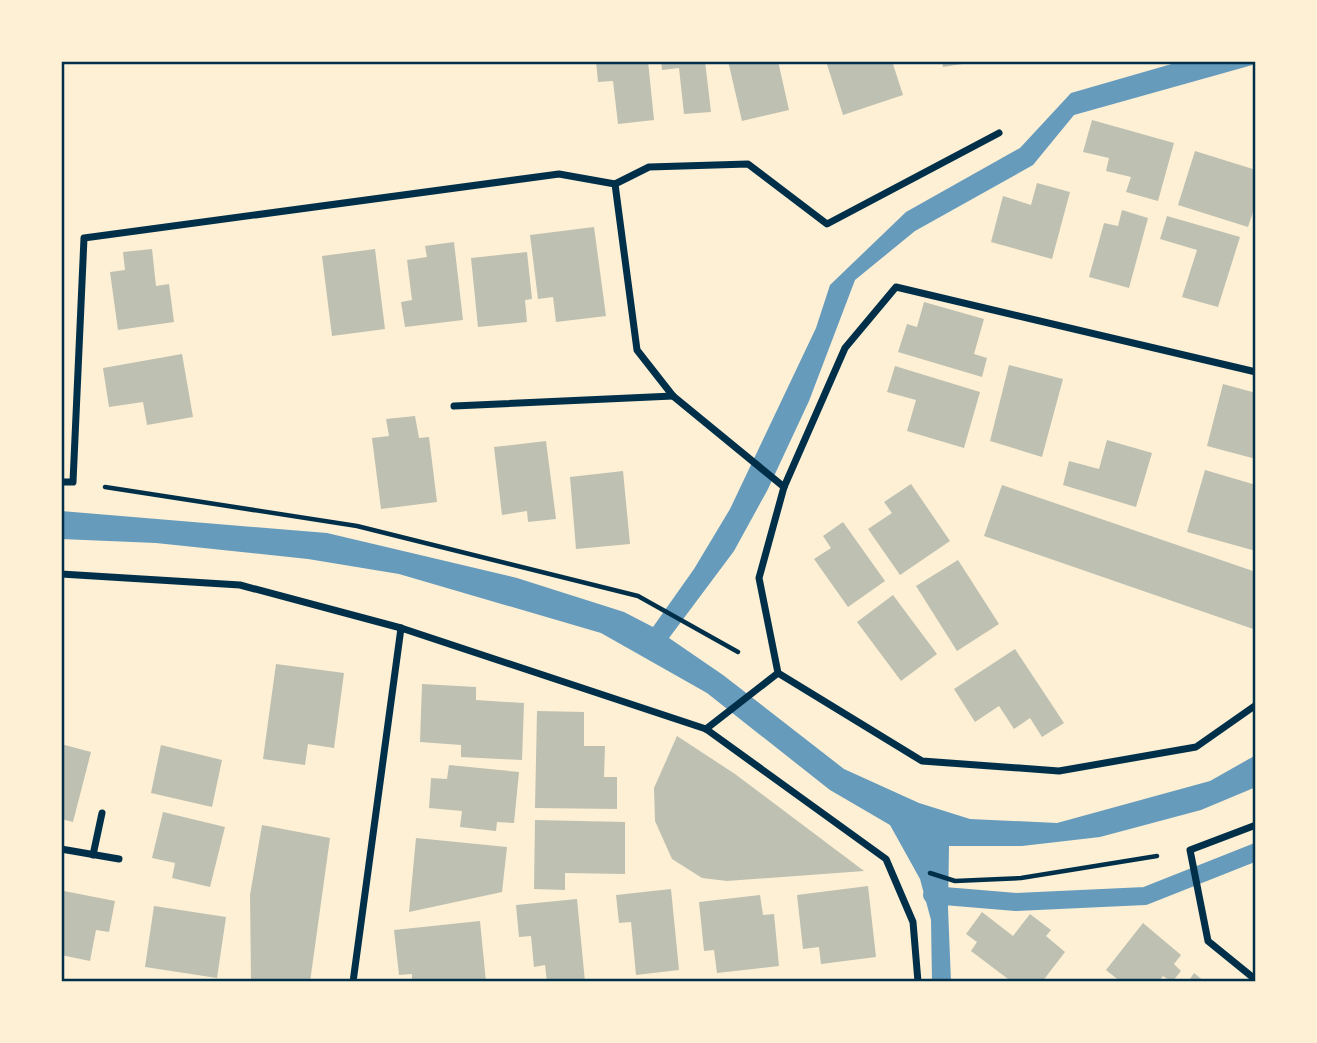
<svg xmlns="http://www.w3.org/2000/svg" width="1317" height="1043" viewBox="0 0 1317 1043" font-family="Overpass,sans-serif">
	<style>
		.water { fill: #669bbc }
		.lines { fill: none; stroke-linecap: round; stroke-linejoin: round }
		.stream { stroke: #669bbc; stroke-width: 18 }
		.building { fill: #bec0b2 }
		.path { stroke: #003049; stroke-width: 4.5 }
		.minor { stroke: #003049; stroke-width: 7 }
		.neatline { fill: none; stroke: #003049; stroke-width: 2.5 }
	</style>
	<rect width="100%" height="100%" fill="#fdf0d5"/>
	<path class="water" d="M1182,61H1256V64L1074,115L1033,165L915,231L855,280L809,401L768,489L734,551L669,638L723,675L844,769L919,803L970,819L1057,823L1210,781L1256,755V787L1201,810L1100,837L1022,846H949L948,908L951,982H932L931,920L920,879L890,825L830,790L707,693L601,633L399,574L308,559L156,543L61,539V511L327,533L517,578L624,612L653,627L694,569L730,509L816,328L830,285L906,212L1020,148L1071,93Z"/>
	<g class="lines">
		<path class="stream" d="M932,895L1016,902L1145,896L1256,852"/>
	</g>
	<g class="building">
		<path d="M596,61H648L654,120L618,124L613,81L598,82Z"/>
		<path d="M661,61H705L711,112L684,114L679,68L662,70Z"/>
		<path d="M728,61H778L789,110L742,121Z"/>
		<path d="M826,61H892L903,95L843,115Z"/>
		<path d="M942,61H969V63L943,67Z"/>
		<path d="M1092,120L1174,143L1158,201L1126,192L1131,177L1106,171L1109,158L1083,152Z"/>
		<path d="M1195,151L1256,170V203L1248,227L1178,205Z"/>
		<path d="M1037,183L1070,192L1052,259L991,242L1003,196L1031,205Z"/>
		<path d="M1122,210L1148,218L1129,288L1089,277L1104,223L1118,226Z"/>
		<path d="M1167,216L1240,237L1218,307L1182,297L1197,250L1160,239Z"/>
		<path d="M594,227L606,316L556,322L553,297L538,299L530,235Z"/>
		<path d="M454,242L463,320L405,327L401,302L412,300L407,260L427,257L425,246Z"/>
		<path d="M152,249L156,286L169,284L174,322L118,330L110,272L125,270L123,252Z"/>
		<path d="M375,249L385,329L332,336L322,256Z"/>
		<path d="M527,252L532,299L525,300L527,322L478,327L471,258Z"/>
		<path d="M924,302L984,319L974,354L987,358L982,377L898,352L907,324L917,327Z"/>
		<path d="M182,354L193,417L147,425L143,402L109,407L103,368Z"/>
		<path d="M1009,365L1063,379L1042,457L990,441Z"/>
		<path d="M895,366L980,392L964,448L907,431L916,400L887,392Z"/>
		<path d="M1223,384L1256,393V459L1207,446Z"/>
		<path d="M415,416L419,438L429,437L437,502L381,509L372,438L389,436L386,419Z"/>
		<path d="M1107,440L1152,453L1136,507L1063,485L1069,461L1099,469Z"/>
		<path d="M546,441L556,519L528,522L527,511L502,515L494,447Z"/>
		<path d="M1205,470L1256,485V551L1187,532Z"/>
		<path d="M623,471L630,544L576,549L570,477Z"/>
		<path d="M911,484L950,541L900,575L868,529L892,513L884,502Z"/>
		<path d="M1002,485L1256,572V630L984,536Z"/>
		<path d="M843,522L885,581L848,607L814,559L831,548L823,536Z"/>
		<path d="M958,560L999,624L957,651L916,586Z"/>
		<path d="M893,595L937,654L901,681L857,622Z"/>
		<path d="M1015,649L1064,723L1042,737L1030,718L1014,729L999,706L975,722L954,689Z"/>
		<path d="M276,664L344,673L334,748L308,744L305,765L263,759Z"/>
		<path d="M422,684L476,687V700L524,703L522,760L461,757V745L420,742Z"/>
		<path d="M537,711L584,712V746H605L604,777H617V809L535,808Z"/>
		<path d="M677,736L735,774L864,871L727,881L702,878L672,859L655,821L654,788Z"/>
		<path d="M61,744L91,752L73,822L61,819Z"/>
		<path d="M161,745L222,760L212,807L151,793Z"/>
		<path d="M449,765L519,772L514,823L497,822L496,831L460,827L462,811L429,808L431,778L447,779Z"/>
		<path d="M163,812L225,827L210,887L172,878L175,863L152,858Z"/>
		<path d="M535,820L625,822V874L565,873V890L534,889Z"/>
		<path d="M262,825L330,838L310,982H251L250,895Z"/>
		<path d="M416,838L507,847L502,892L409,912Z"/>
		<path d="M868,886L876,957L821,964L819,947L803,949L797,895Z"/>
		<path d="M671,889L679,970L636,975L631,922L619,923L616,895Z"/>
		<path d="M64,891L115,901L109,932L96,930L90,961L61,955V904Z"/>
		<path d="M760,895L763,915L774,914L779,966L717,973L714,950L704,951L699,902Z"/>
		<path d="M577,899L585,982H547L545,965L534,967L531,936L519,937L516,905Z"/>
		<path d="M154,906L226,917L217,978L145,967Z"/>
		<path d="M982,912L1013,936L1030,914L1051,930L1046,936L1065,952L1042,982H1012L971,951L977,942L966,934Z"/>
		<path d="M480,921L486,982H412V974L399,975L394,930Z"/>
		<path d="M1143,923L1181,955L1174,964L1181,971L1172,982L1163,976L1158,982H1121L1106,970Z"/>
		<path d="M1194,973L1205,982H1188Z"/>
	</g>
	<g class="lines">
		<g class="path">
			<path d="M105,487L357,526L638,596L738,652"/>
			<path d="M930,873L955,881L1021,878L1157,856"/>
		</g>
		<g class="minor">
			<path d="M615,184L637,350L673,396L784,487"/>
			<path d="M1256,372L896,287L845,348L784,487L759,578L778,673L922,761L1059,771L1196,747L1256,705"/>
			<path d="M454,406L673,396"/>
			<path d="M61,482H73L84,238L559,174L615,184L649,167L748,164L827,224L999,133"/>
			<path d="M61,574L240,585L401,628L706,729L886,859L913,922L918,982"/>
			<path d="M706,729L778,673"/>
			<path d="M1256,825L1190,850L1208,941L1256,980"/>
			<path d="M61,849L119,859"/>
			<path d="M93,855L102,813"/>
			<path d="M353,982L401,628"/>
		</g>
	</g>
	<rect width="1317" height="1043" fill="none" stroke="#fdf0d5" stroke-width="126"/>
	<rect x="63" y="63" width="1191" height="917" class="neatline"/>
</svg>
